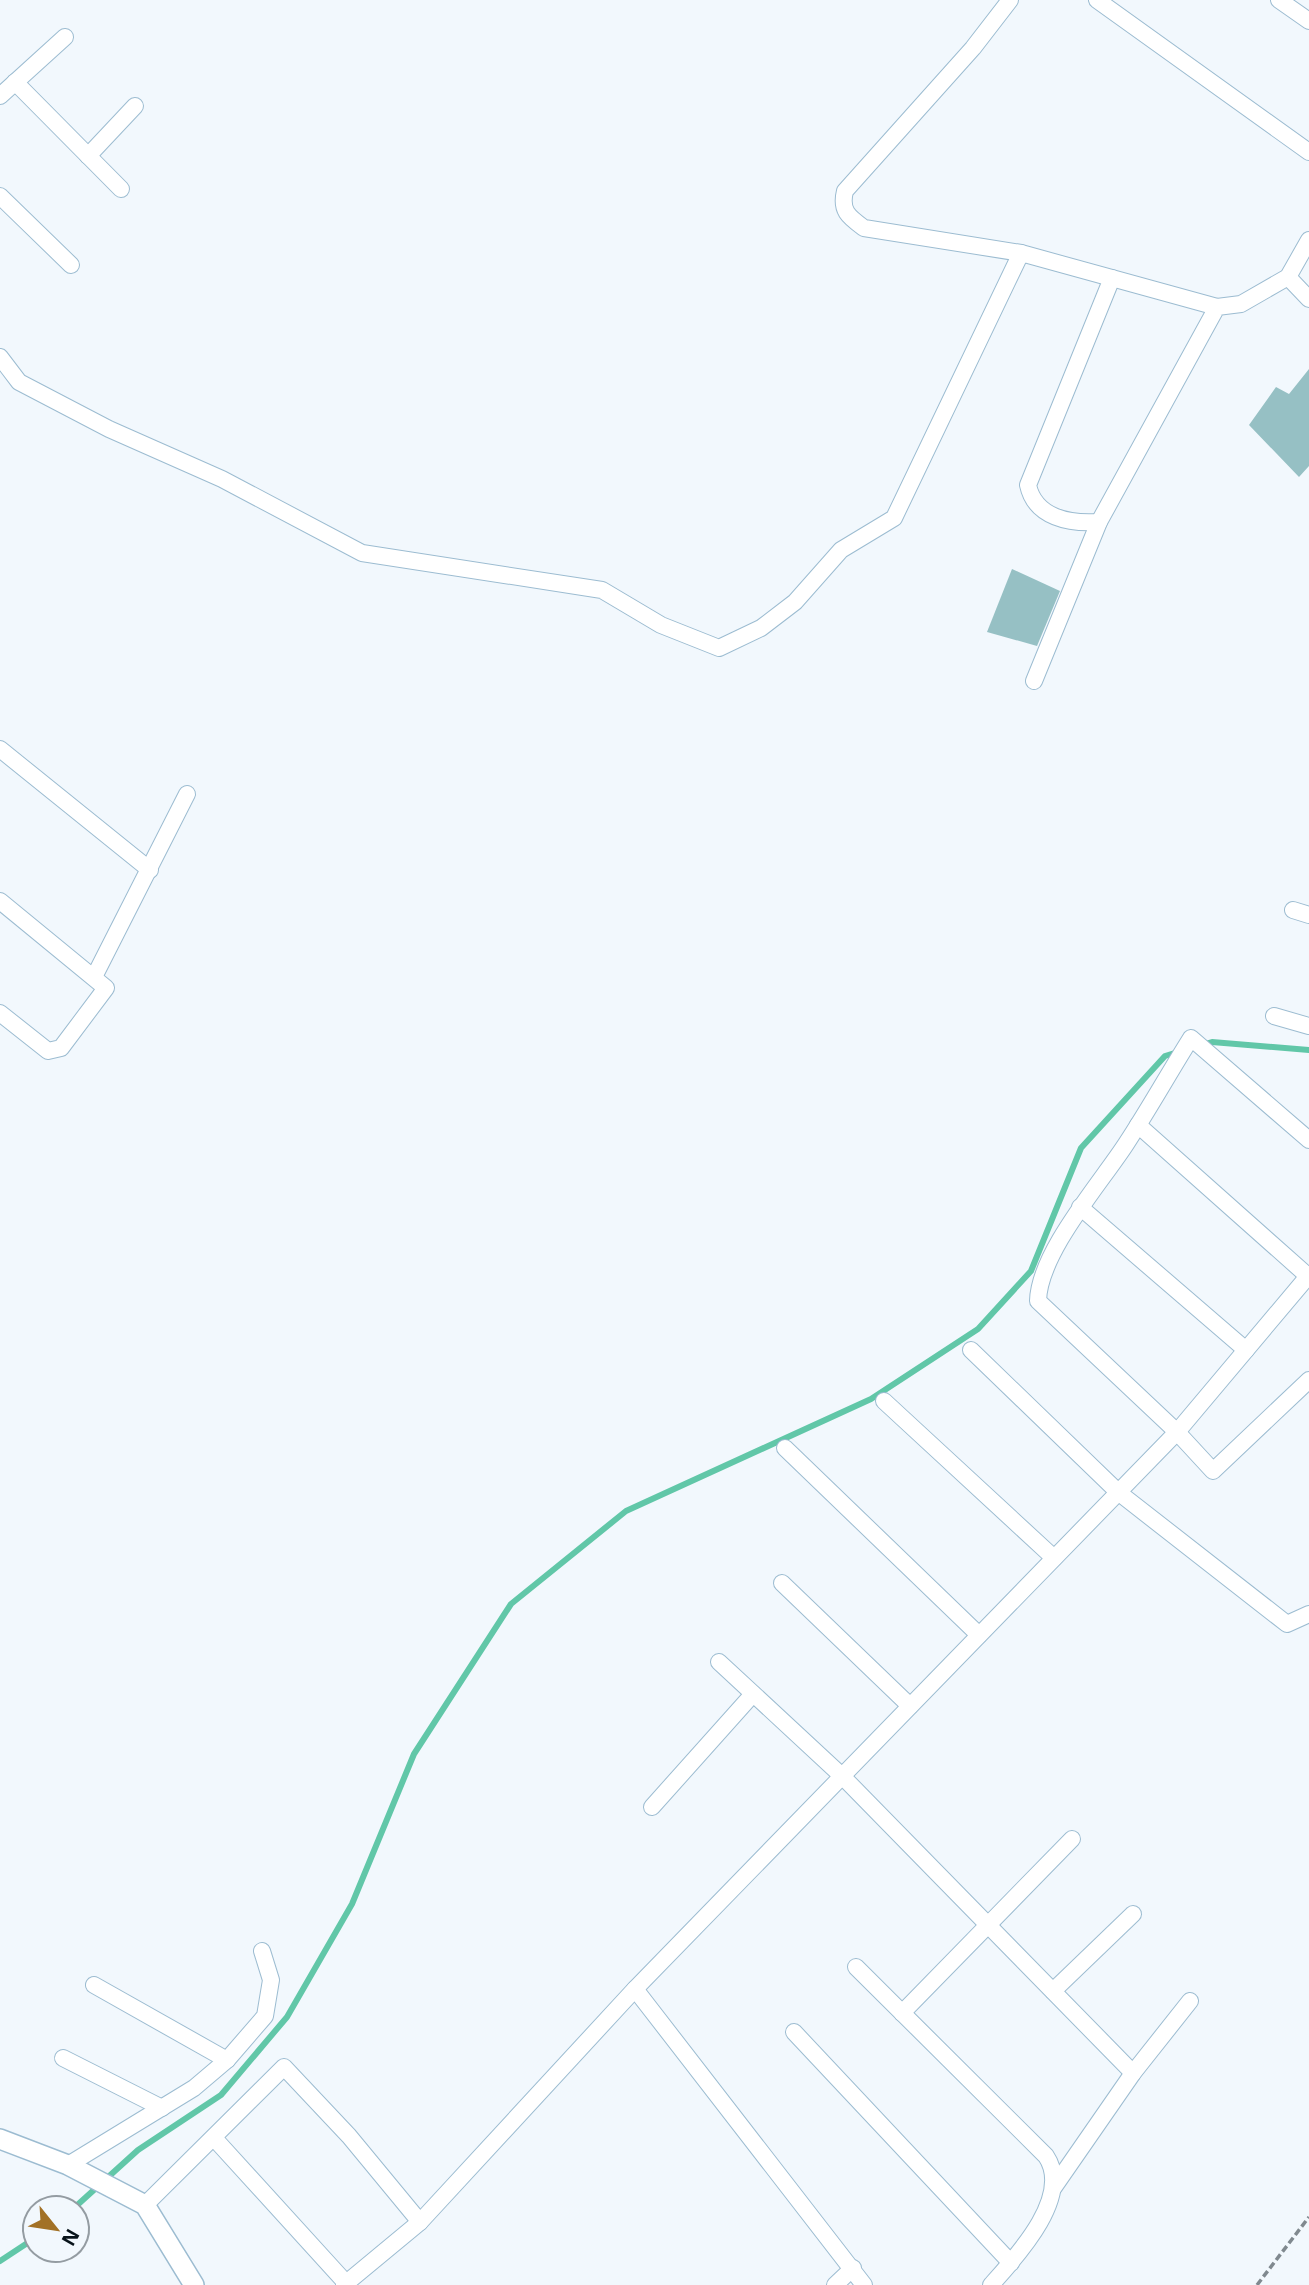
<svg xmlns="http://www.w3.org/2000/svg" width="1309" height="2285" viewBox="0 0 1309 2285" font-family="'Open Sans',sans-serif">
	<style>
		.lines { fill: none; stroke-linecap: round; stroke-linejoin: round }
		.stream { stroke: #61c7a8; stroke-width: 6 }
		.building { fill: #96c0c4 }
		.minor-casing { stroke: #9cbcd1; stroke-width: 18 }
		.tertiary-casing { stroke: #9cbcd1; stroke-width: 22 }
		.path { stroke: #80898f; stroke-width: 3.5; stroke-dasharray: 7 3.5; stroke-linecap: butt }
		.minor { stroke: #fff; stroke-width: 16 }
		.tertiary { stroke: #fff; stroke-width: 19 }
	</style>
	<rect width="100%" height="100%" fill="#f2f8fd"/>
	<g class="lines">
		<g class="stream">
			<path d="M1202,1045L1212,1042L1309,1050"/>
			<path d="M74,2208L138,2150L221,2095L287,2017L352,1904L414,1754L511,1604L626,1511L871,1399L978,1329L1031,1271L1081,1148L1165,1056L1178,1052"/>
			<path d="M0,2261L35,2238"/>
		</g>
	</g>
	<g class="building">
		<path d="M1309,369V466L1299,477L1249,425L1276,387L1289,394Z"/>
		<path d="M1012,569L1060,591L1037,646L987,632Z"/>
	</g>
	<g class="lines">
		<defs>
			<g id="minor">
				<path d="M1010,0L973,48L845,191C840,211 849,217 864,228L1021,253"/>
				<path d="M1097,0L1309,152"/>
				<path d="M1279,0L1309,21"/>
				<path d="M15,82L121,189"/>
				<path d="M0,96L65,37"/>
				<path d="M88,156L135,106"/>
				<path d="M0,196L71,265"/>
				<path d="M1288,277L1309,299"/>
				<path d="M0,357L19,382L109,429L222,479L362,553L602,590L661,625L719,648L761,628L795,602L841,550L894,518L1021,253L1217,307"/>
				<path d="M1099,522C1070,524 1035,518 1028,485L1112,278"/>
				<path d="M1034,681L1099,522L1217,307L1241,304L1288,277L1309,240"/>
				<path d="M0,749L150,870"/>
				<path d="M0,901L106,988L61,1048L48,1051L0,1013"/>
				<path d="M1293,910L1309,915"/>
				<path d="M94,977L187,794"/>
				<path d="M1274,1016L1309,1026"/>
				<path d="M1138,1125L1309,1277"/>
				<path d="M1309,1140L1191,1038C1169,1073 1149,1109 1126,1144C1100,1184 1039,1253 1038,1301L1177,1432L1213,1471L1309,1380"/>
				<path d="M1080,1207L1246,1350"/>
				<path d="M971,1350L1118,1492L1287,1624L1309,1614"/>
				<path d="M884,1401L1054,1558"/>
				<path d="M785,1448L979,1635"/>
				<path d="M782,1583L910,1706"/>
				<path d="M719,1662L842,1776L1133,2073"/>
				<path d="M652,1807L753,1694"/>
				<path d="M856,1967L1046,2156C1073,2196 1017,2256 991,2285"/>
				<path d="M94,1985L227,2060"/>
				<path d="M635,1989L864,2285"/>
				<path d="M1053,1991L1133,1914"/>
				<path d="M902,2013L1072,1839"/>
				<path d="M794,2032L1011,2263"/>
				<path d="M63,2058L162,2108"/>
				<path d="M214,2138L346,2283"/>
				<path d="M68,2165L194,2088L227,2060L265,2016L271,1980L262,1951"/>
				<path d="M1054,2187L1133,2073L1190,2001"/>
				<path d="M145,2205L284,2067L349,2136L420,2222"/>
				<path d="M344,2285L420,2222L635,1989L1177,1432L1309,1275"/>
				<path d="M835,2285L853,2268"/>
			</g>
			<path id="tertiary" d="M0,2139L68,2165L145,2205L194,2285"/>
		</defs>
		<use href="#minor" class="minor-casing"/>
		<use href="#tertiary" class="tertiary-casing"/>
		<path class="path" d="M1257,2285L1309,2217"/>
		<use href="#minor" class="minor"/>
		<use href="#tertiary" class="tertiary"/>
	</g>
	<g transform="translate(56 2229) rotate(120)"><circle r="33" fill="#f2f8fd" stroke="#949ca2" stroke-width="2"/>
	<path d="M0-5L12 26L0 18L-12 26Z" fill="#a27126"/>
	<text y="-10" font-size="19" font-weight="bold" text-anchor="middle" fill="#07131a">N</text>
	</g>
</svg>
